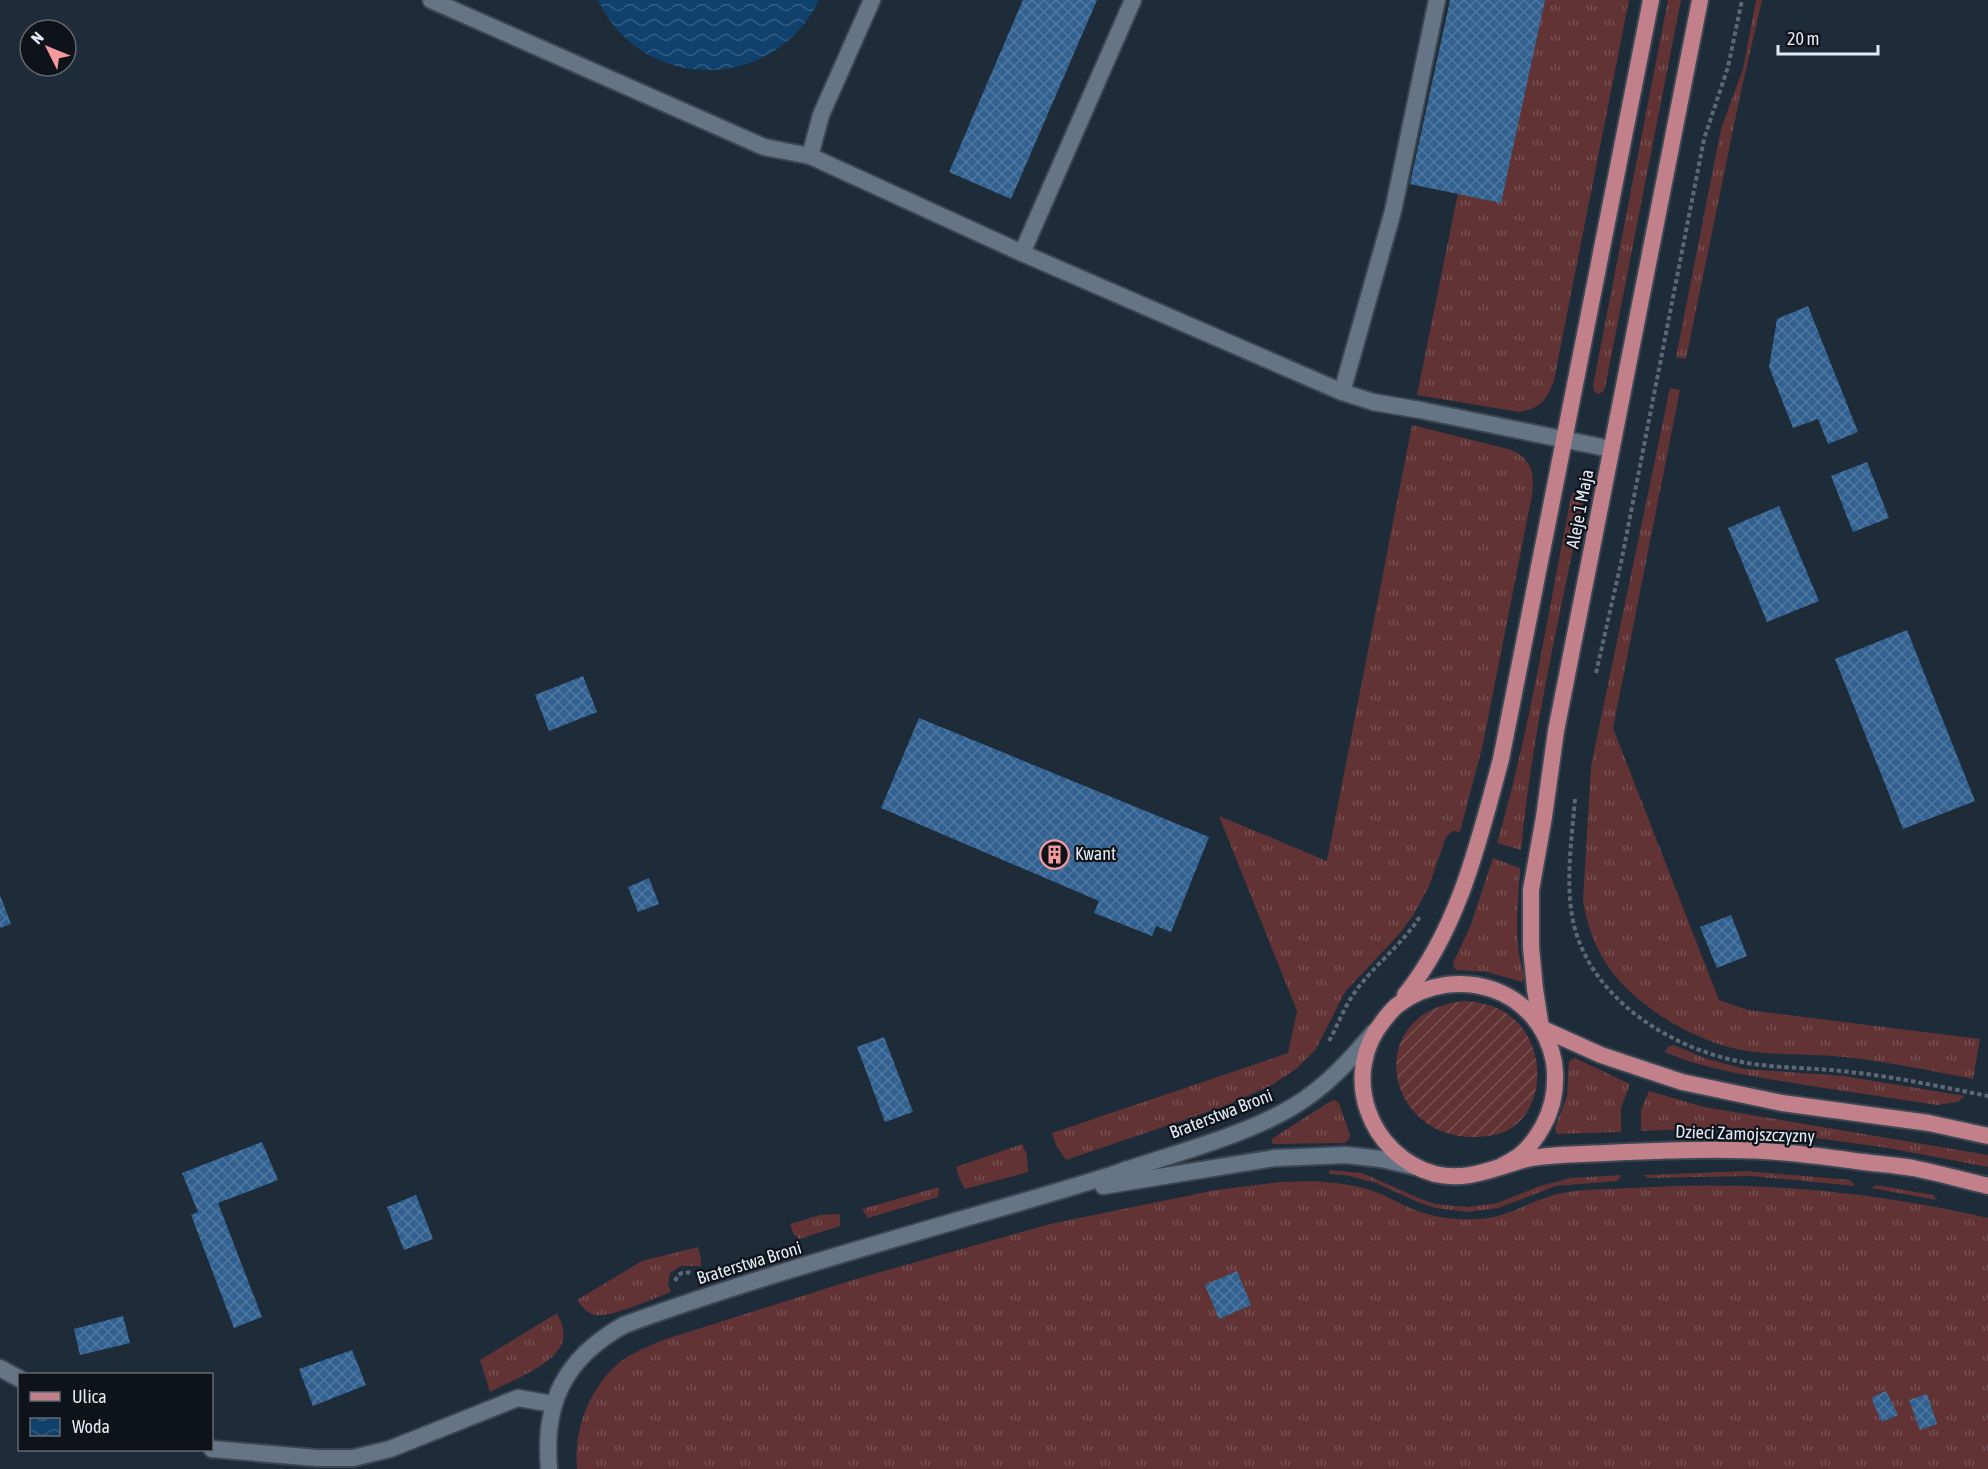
<svg xmlns="http://www.w3.org/2000/svg" width="1988" height="1469" viewBox="0 0 1988 1469" font-family="'Asap Condensed',sans-serif">
	<style>
		.grass { fill: url(#grass-tufts) }
		.garden { fill: url(#garden-furrows) }
		.water { fill: url(#water-waves) }
		.building { fill: url(#building-cross-hatch) }
		.lines { fill: none; stroke-linecap: round; stroke-linejoin: round }
		.service-casing { stroke: #3c4753; stroke-width: 20 }
		.minor-casing { stroke: #3c4753; stroke-width: 20 }
		.tertiary-casing { stroke: #3c4753; stroke-width: 20 }
		.primary-casing { stroke: #3c4753; stroke-width: 20 }
		.path { stroke: #5c6874; stroke-width: 4; stroke-dasharray: 4.5 3; stroke-linecap: butt }
		.service { stroke: #667585; stroke-width: 16 }
		.minor { stroke: #667585; stroke-width: 16 }
		.tertiary { stroke: #667585; stroke-width: 16 }
		.primary { stroke: #c1808a; stroke-width: 16 }
		.labels { text-anchor: middle; stroke-width: 4.5; stroke-linejoin: round; paint-order: stroke }
		.street-label { font-size: 18px; fill: #e2ebf4; stroke: #0d1319 }
		.poi-label { font-size: 18px; fill: #e2ebf4; stroke: #0d1319; text-anchor: start }
	</style>
	<defs>
		<pattern id="grass-tufts" width="24" height="20" patternUnits="userSpaceOnUse" patternTransform="scale(1.5)"><rect width="24" height="20" fill="#613335"/><path d="M3 7l-1-3M5 7V3M7 7l1-3M15 17l-1-3M17 17v-4M19 17l1-3" fill="none" stroke="#775153"/></pattern>
		<pattern id="garden-furrows" width="10" height="10" patternUnits="userSpaceOnUse" patternTransform="scale(1.5)"><rect width="10" height="10" fill="#613335"/><path d="M-1 1l2-2M0 10L10 0M9 11l2-2" fill="none" stroke="#775153"/></pattern>
		<pattern id="water-waves" width="16" height="10" patternUnits="userSpaceOnUse" patternTransform="scale(1.5)"><rect width="16" height="10" fill="#10416d"/><path d="M0 5q4-4 8 0t8 0" fill="none" stroke="#325d82"/></pattern>
		<pattern id="building-cross-hatch" width="8" height="8" patternUnits="userSpaceOnUse" patternTransform="scale(1.5)"><rect width="8" height="8" fill="#326190"/><path d="M0 0l8 8M0 8l8-8" fill="none" stroke="#4f78a0"/></pattern>
	</defs>
	<rect width="100%" height="100%" fill="#1e2b39"/>
	<g class="grass">
		<path d="M1497,0H1629L1554,380C1547,400 1541,408 1519,412L1417,395Z"/>
		<path d="M1668,0H1681L1605,388L1603,392L1597,394L1594,391L1593,386Z"/>
		<path d="M1756,0H1762L1740,96L1686,359L1676,357L1721,129L1743,69Z"/>
		<path d="M1670,388L1680,390L1613,728L1719,1000L1748,1010L1980,1039L1973,1079C1927,1070 1880,1060 1834,1056C1805,1054 1776,1055 1747,1051C1697,1043 1636,1008 1607,965C1594,945 1587,924 1583,901L1591,766Z"/>
		<path d="M1412,425L1512,450C1533,461 1534,472 1532,495L1483,744L1460,832L1453,831L1446,837L1429,886L1414,914L1401,932L1345,992L1316,1049L1296,1069L1272,1085L1222,1107L1066,1160L1056,1145L1052,1133L1288,1053L1297,1011L1219,816L1327,861Z"/>
		<path d="M1578,492L1582,495L1583,500C1560,616 1532,732 1521,850L1497,843C1530,730 1548,613 1571,497L1573,493Z"/>
		<path d="M1493,858L1520,868C1518,905 1513,942 1525,978L1522,982L1487,972L1457,970L1453,967L1454,961L1470,927Z"/>
		<path d="M1673,1045L1707,1059L1745,1069L1843,1076L1965,1096L1958,1102L1937,1105C1879,1096 1821,1088 1763,1078C1729,1072 1697,1066 1665,1052L1668,1047Z"/>
		<path d="M1575,1058L1630,1084L1621,1108V1132L1557,1134L1555,1128L1567,1096L1569,1061Z"/>
		<path d="M1649,1091L1704,1107L1988,1155V1167L1888,1148L1802,1136L1717,1128L1641,1131V1110Z"/>
		<path d="M1335,1100L1339,1103L1350,1135L1349,1139L1345,1143L1273,1144L1271,1141L1273,1138L1331,1101Z"/>
		<path d="M1022,1144L1027,1155L1028,1172L965,1189L960,1180L956,1167Z"/>
		<path d="M1329,1170L1362,1173L1421,1199L1435,1204L1467,1207L1497,1203L1540,1186L1570,1178L1622,1175L1617,1181L1556,1186L1498,1208L1467,1212L1436,1208L1420,1203L1376,1183L1345,1175L1329,1174Z"/>
		<path d="M1746,1171L1850,1180L1855,1186L1751,1176L1648,1178L1643,1175Z"/>
		<path d="M1315,1181C1334,1183 1354,1184 1373,1191C1388,1196 1403,1206 1418,1211C1437,1218 1457,1220 1477,1219C1509,1219 1536,1196 1568,1192C1588,1189 1610,1189 1631,1188C1751,1180 1871,1191 1988,1218V1469H577C573,1430 590,1386 621,1361C634,1352 649,1346 663,1340L856,1279L1050,1224L1216,1190L1281,1182Z"/>
		<path d="M1877,1185L1933,1195L1937,1200L1871,1188Z"/>
		<path d="M939,1187L938,1197L868,1218L862,1209Z"/>
		<path d="M840,1214V1226L799,1239L793,1233L790,1224L820,1215Z"/>
		<path d="M698,1247L701,1259V1266H681L670,1273L668,1285L671,1292C654,1298 611,1318 595,1315C587,1313 582,1307 577,1300L642,1261Z"/>
		<path d="M557,1313C563,1324 567,1338 559,1349C546,1368 511,1381 490,1392L480,1360Z"/>
	</g>
	<path class="garden" d="M1466,1001C1485,1003 1502,1007 1516,1021C1546,1049 1546,1111 1506,1131C1498,1135 1488,1136 1479,1137C1382,1142 1361,1009 1466,1001Z"/>
	<path class="water" d="M598,0H819C774,93 642,94 598,0Z"/>
	<g class="building">
		<path d="M1023,0H1097L1011,199L949,172Z"/>
		<path d="M1450,0H1545L1501,203L1410,184Z"/>
		<path d="M1808,306L1858,432L1828,444L1818,419L1793,428L1769,367L1777,319Z"/>
		<path d="M1867,462L1889,518L1853,532L1831,476Z"/>
		<path d="M1779,506L1819,601L1767,622L1728,528Z"/>
		<path d="M1907,630L1975,801L1903,829L1835,659Z"/>
		<path d="M583,676L597,712L549,731L535,695Z"/>
		<path d="M919,718L1209,837L1171,932L1156,926L1152,936L1094,913L1099,901L881,808Z"/>
		<path d="M649,878L659,904L638,912L628,887Z"/>
		<path d="M0,895L11,924L0,928Z"/>
		<path d="M1731,915L1747,956L1717,968L1700,927Z"/>
		<path d="M884,1037L913,1112L885,1122L857,1047Z"/>
		<path d="M262,1142L278,1180L218,1203L262,1317L234,1328L191,1215L198,1212L182,1173Z"/>
		<path d="M416,1195L433,1239L404,1250L387,1207Z"/>
		<path d="M1237,1271L1251,1305L1219,1319L1205,1285Z"/>
		<path d="M123,1316L130,1343L80,1355L74,1329Z"/>
		<path d="M352,1350L366,1385L313,1406L299,1369Z"/>
		<path d="M1886,1391L1898,1415L1882,1422L1871,1398Z"/>
		<path d="M1927,1394L1937,1424L1920,1430L1909,1400Z"/>
	</g>
	<g class="lines">
		<defs>
			<g id="service">
				<path d="M431,0L764,147L810,156"/>
				<path d="M872,0L821,115L810,156L1022,253L1342,392L1373,402L1420,410L1611,449"/>
				<path d="M1022,253L1133,0"/>
				<path d="M1342,392L1393,211L1437,0"/>
			</g>
			<g id="minor">
				<path d="M0,1368L20,1379"/>
				<path d="M212,1449L317,1458H353L390,1449L518,1398L553,1404"/>
			</g>
			<g id="tertiary">
				<path d="M1103,1186L1275,1158L1346,1155L1381,1159L1416,1167"/>
				<path d="M549,1469C543,1402 565,1358 624,1325C731,1286 842,1254 952,1222C1007,1206 1062,1191 1117,1173C1172,1154 1245,1136 1294,1106C1326,1087 1350,1060 1374,1032"/>
			</g>
			<g id="primary">
				<path d="M1700,0L1556,731L1544,817L1531,890V947L1535,989L1541,1028L1601,1055L1682,1082L1782,1103L1929,1123L1988,1136"/>
				<path d="M1405,995C1459,928 1479,841 1501,759L1651,0"/>
				<path d="M1500,1167C1506,1164 1513,1160 1519,1156C1529,1148 1537,1137 1543,1126C1554,1106 1557,1084 1554,1062C1540,988 1457,962 1399,1004C1393,1008 1389,1014 1384,1020C1339,1074 1369,1156 1435,1174C1468,1182 1496,1167 1527,1159C1545,1155 1563,1155 1582,1154C1631,1152 1681,1149 1731,1150C1775,1150 1820,1156 1863,1162C1880,1164 1896,1165 1913,1168C1938,1173 1963,1180 1988,1186"/>
			</g>
		</defs>
		<use href="#service" class="service-casing"/>
		<use href="#minor" class="minor-casing"/>
		<use href="#tertiary" class="tertiary-casing"/>
		<use href="#primary" class="primary-casing"/>
		<g class="path">
			<path d="M1596,673L1621,563L1704,139L1728,67L1742,0"/>
			<path d="M1575,799C1572,838 1565,881 1573,921C1589,996 1666,1046 1737,1061C1773,1069 1812,1067 1850,1072C1896,1077 1942,1087 1988,1096"/>
			<path d="M1329,1041C1338,1025 1344,1007 1355,992C1375,964 1403,944 1421,915"/>
			<path d="M675,1281L678,1275L682,1273L693,1272"/>
		</g>
		<use href="#service" class="service"/>
		<use href="#minor" class="minor"/>
		<use href="#tertiary" class="tertiary"/>
		<use href="#primary" class="primary"/>
	</g>
	<defs>
		<symbol id="building-ring" viewBox="-11 -11 22 22"><circle r="9.5" fill="#0d1319" stroke="#f59b9e" stroke-width="1.5"/><path d="M-4-6H4V6H1V3H-1V6H-4ZM-2.5-4.3h1.7v1.8h-1.7ZM.8-4.3h1.7v1.8H.8ZM-2.5-1h1.7V.8h-1.7ZM.8-1h1.7V.8H.8Z" fill="#f59b9e"/></symbol>
	</defs>
	<g fill-rule="evenodd">
		<use href="#building-ring" x="1038" y="838" width="33" height="33"/>
	</g>
	<g class="labels">
		<g class="street-label">
			<text transform="translate(1580 509) rotate(-79)" y="6">Aleje 1 Maja</text>
			<text transform="translate(1221 1114) rotate(-21)" y="6">Braterstwa Broni</text>
			<text transform="translate(1745 1134) rotate(2)" y="6">Dzieci Zamojszczyzny</text>
			<text transform="translate(749 1263) rotate(-17)" y="6">Braterstwa Broni</text>
		</g>
		<g class="poi-label">
			<text x="1075" y="860">Kwant</text>
		</g>
	</g>
	<rect x="18" y="1373" width="195" height="78" fill="#0d1319" stroke="#626971" stroke-width="1.5"/>
	<rect x="30" y="1392" width="30" height="9" fill="#c1808a" stroke="#626971" stroke-width="1.5"/>
	<text x="72" y="1403" font-size="18" fill="#e2ebf4">Ulica</text>
	<rect x="30" y="1418" width="30" height="18" fill="url(#water-waves)" stroke="#626971" stroke-width="1.5"/>
	<text x="72" y="1433" font-size="18" fill="#e2ebf4">Woda</text>
	<g transform="translate(48 48) rotate(313)"><circle r="28" fill="#0d1319" stroke="#626971" stroke-width="1.5"/>
	<path d="M0-4.5L10 22L0 15L-10 22Z" fill="#f59b9e"/>
	<text y="-9" font-size="16" font-weight="bold" text-anchor="middle" fill="#e2ebf4">N</text>
	</g>
	<path d="M1778 45v9h100v-9" fill="none" stroke="#e2ebf4" stroke-width="3"/>
	<text x="1787" y="45" font-size="18" fill="#e2ebf4" stroke="#0d1319" stroke-width="4.5" paint-order="stroke">20 m</text>
</svg>
